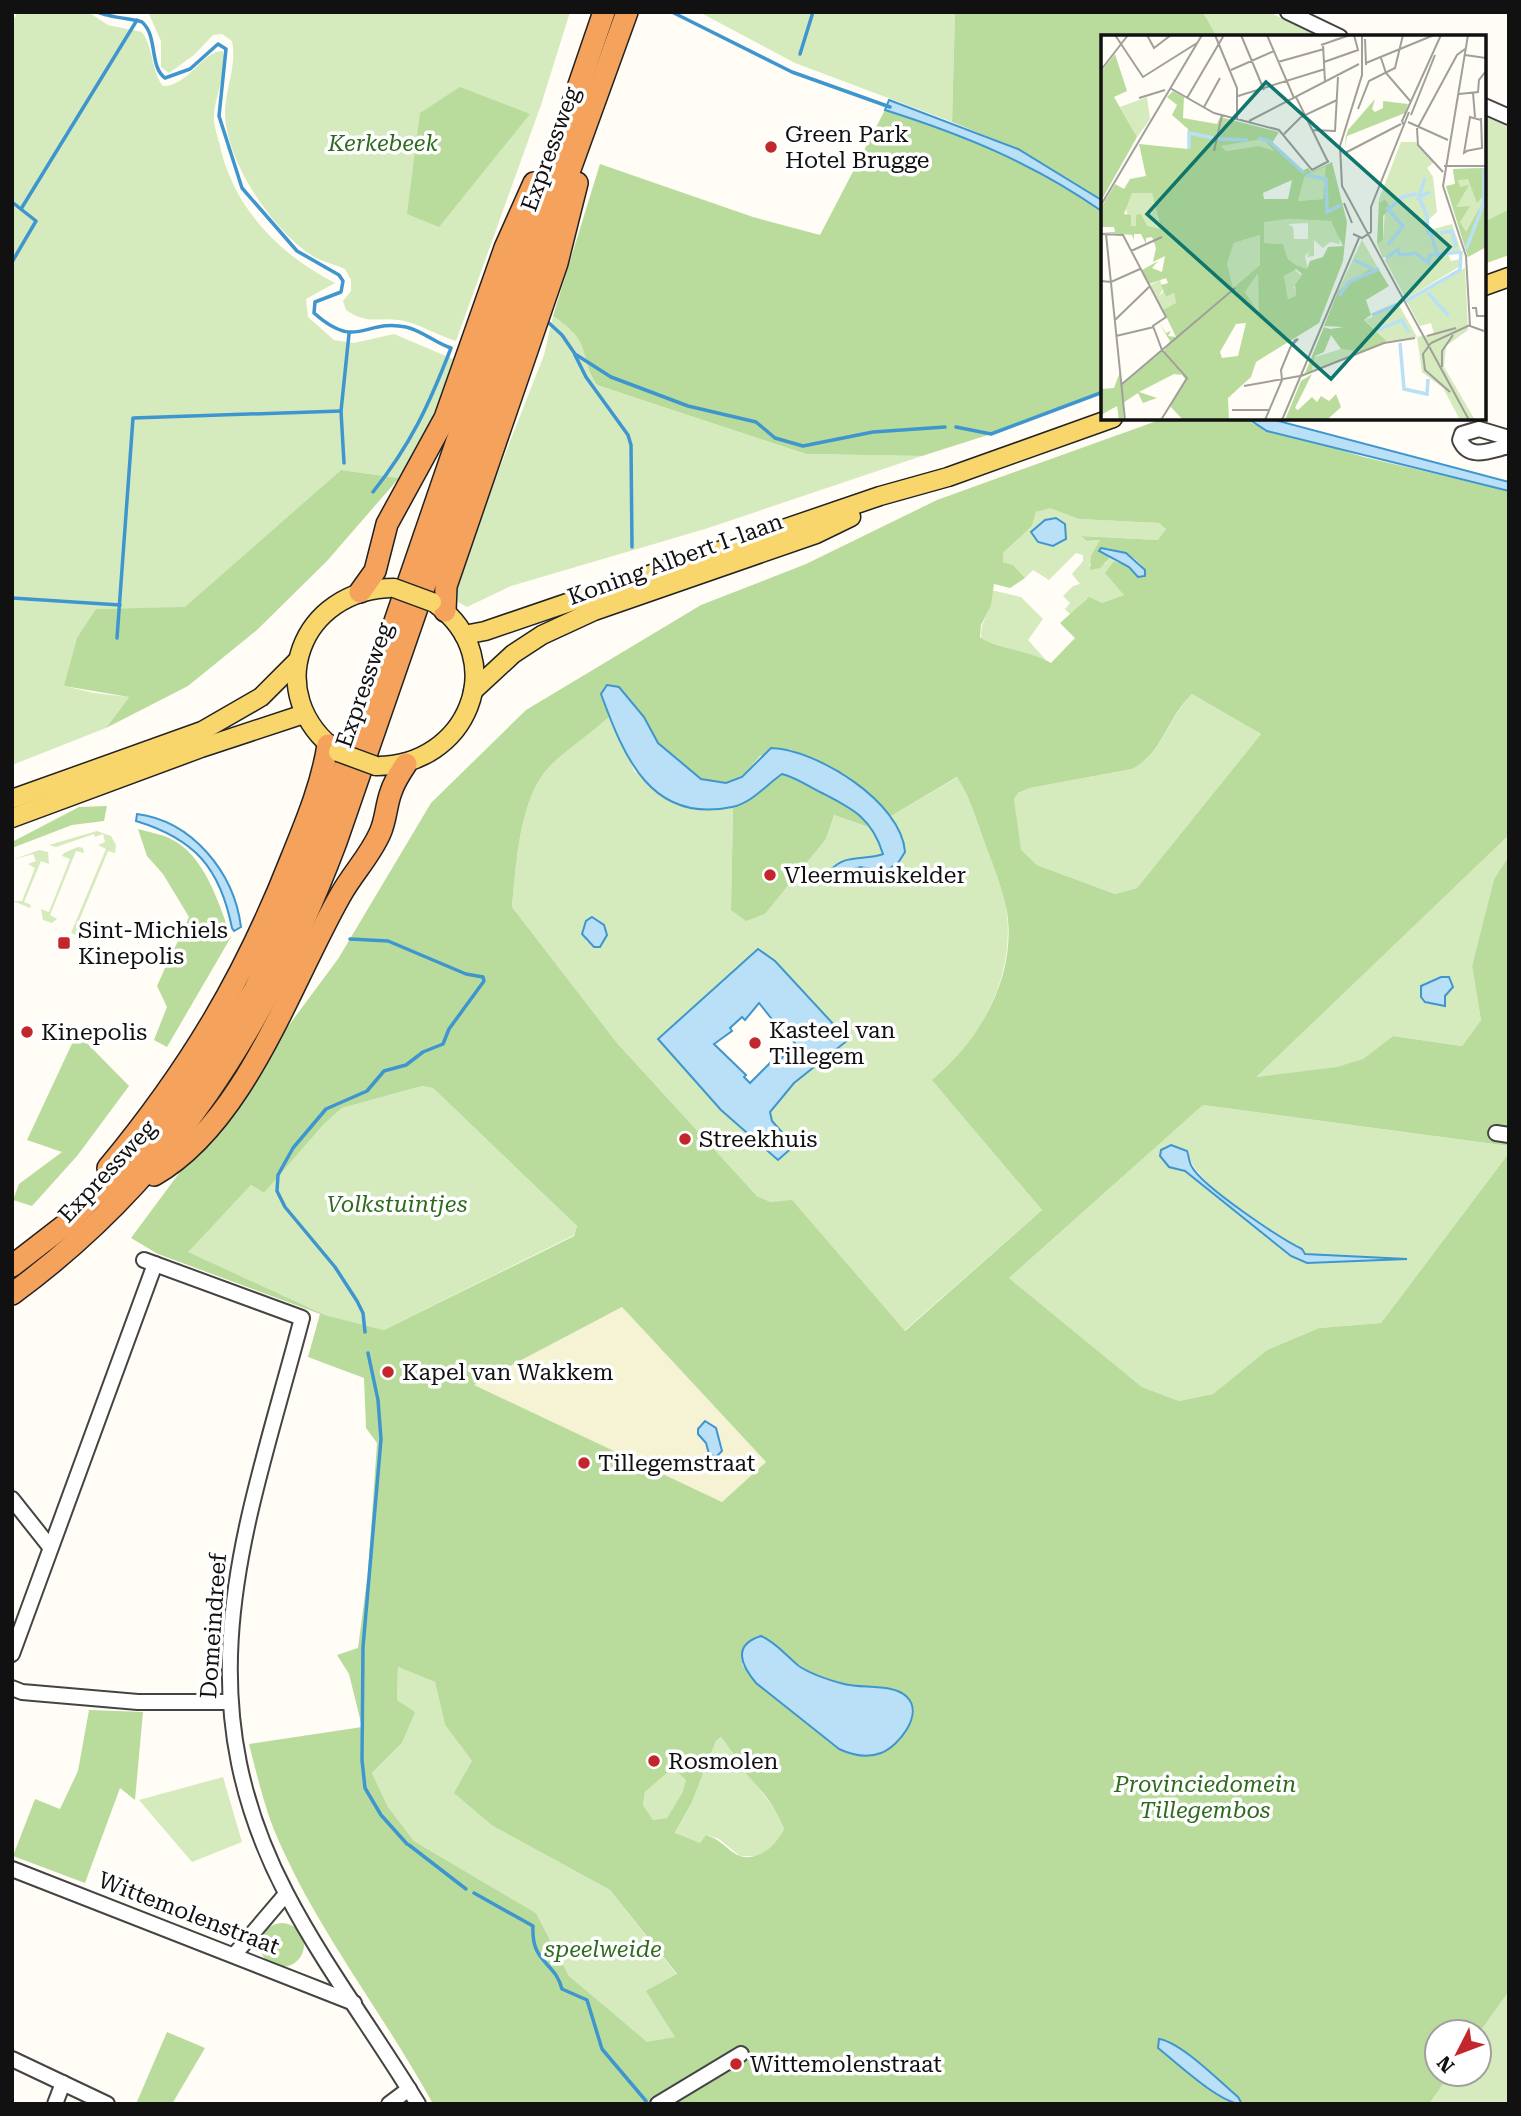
<svg xmlns="http://www.w3.org/2000/svg" width="1521" height="2116" viewBox="0 0 1521 2116" font-family="'Roboto Serif',serif">
	<style>
		.farmland { fill: #f6f3d4 }
		.green { fill: #d5ebbd; fill-rule: evenodd }
		.forest { fill: #b9dc9c; fill-rule: evenodd }
		.water { fill: #b9e0f7; stroke: #3f96cf; stroke-width: 2; fill-rule: evenodd }
		.lines { fill: none; stroke-linecap: round; stroke-linejoin: round }
		.stream { stroke: #3f96cf; stroke-width: 3.5 }
		.minor-casing { stroke: #444; stroke-width: 18 }
		.major-casing { stroke: #222; stroke-width: 21 }
		.highway-casing { stroke: #222; stroke-width: 24 }
		.minor { stroke: #fff; stroke-width: 14 }
		.major { stroke: #f9d66b; stroke-width: 18 }
		.highway { stroke: #f5a25d; stroke-width: 21 }
		.major-bridge-casing { stroke: #222; stroke-width: 21; stroke-linecap: butt }
		.major-bridge { stroke: #f9d66b; stroke-width: 18 }
		.poi-dot { fill: #c4262e; stroke: #fff; stroke-width: 2.5 }
		.labels { text-anchor: middle; stroke-width: 7; stroke-linejoin: round; paint-order: stroke }
		.poi-label { font-size: 23px; fill: #111; stroke: #fff; text-anchor: start }
		.park-label { font-size: 23px; font-style: italic; fill: #2f6b1f; stroke: #fff }
		.street-label { font-size: 23px; fill: #111; stroke: #fff }
		.inset-river { fill: none; stroke: #b9e0f7; stroke-width: 3.5 }
		.inset-road { fill: none; stroke: #a09f9a; stroke-width: 2 }
		.view { fill: #0f766e; fill-opacity: 0.15; stroke: #0f766e; stroke-width: 3.5 }
		.inset-edge { fill: none; stroke: #111; stroke-width: 3.5 }
	</style>
	<rect width="100%" height="100%" fill="#fffdf5"/>
	<path class="farmland" d="M622,1307L766,1462L722,1502L473,1385Z"/>
	<g class="green">
		<path d="M18,12H88L108,25L142,32C154,49 151,71 163,86C189,86 203,50 223,51C228,72 215,95 214,115C213,124 217,134 219,142C232,206 278,254 335,283L306,299L308,317L334,340L354,343L394,334L453,359L434,413L399,478L341,470L185,608L96,609L64,686L94,693L129,697L106,728L12,765V22Z"/>
		<path d="M148,12H570L541,105L456,341C436,335 419,323 399,320C378,317 367,325 346,310L343,301L351,291V280L345,269C334,264 322,262 311,255C272,230 224,158 225,111C226,87 237,65 232,41L222,34L213,35L194,55L169,73L161,67V41Z"/>
		<path d="M699,12H955L952,122L795,63Z"/>
		<path d="M1203,12H1269L1320,37H1217Z"/>
		<path d="M1484,116L1509,127V209L1484,222Z"/>
		<path d="M553,316C564,324 579,334 584,349C589,367 585,366 597,385L806,454L922,456L705,529L511,586L467,607L458,602L455,582L544,355Z"/>
		<path d="M1050,507L1079,519L1159,523L1165,527L1166,533L1158,540L1082,536L1087,541L1100,540L1089,566L1105,564L1110,558L1114,561L1124,595L1102,603L1086,599L1071,615L1065,609L1070,603L1063,596L1073,586L1080,584L1072,574L1083,561V555L1076,553L1049,580L1033,570L1025,578L1013,565L1003,562V553L1032,526L1036,512Z"/>
		<path d="M991,590L1021,597L1043,619L1028,640L1046,660L982,640C977,623 994,609 991,590Z"/>
		<path d="M1192,694L1261,734L1137,888L1115,894L1037,865L1020,850L1014,799L1018,793L1030,788L1132,769C1163,753 1168,718 1192,694Z"/>
		<path d="M609,717L635,772L716,807H733L731,910L765,914L826,839L834,815L871,828L883,853L869,859L856,857L840,876L852,867L875,872L899,829L891,816L958,777C976,816 1003,871 1007,914C1014,979 981,1038 933,1080L1042,1210L904,1331L792,1201L771,1202L757,1196L617,1043L512,907C516,866 519,796 551,765C569,748 591,733 609,717ZM598,919L607,935L600,947L586,941ZM758,949L775,961L848,1039L794,1083L770,1112L772,1121L794,1146L759,1144L721,1110L658,1039Z"/>
		<path d="M97,831L111,836L116,845L115,853L108,851L76,928L84,931L76,935L71,933L106,849L98,845L105,842L103,834L95,837L94,834L56,847L49,845Z"/>
		<path d="M1509,835V856L1494,879L1472,966L1481,1020L1462,1046L1393,1036L1363,1059L1337,1068L1255,1077Z"/>
		<path d="M78,847L83,848L84,853L76,851L50,915L57,919L52,923L43,920L41,909L49,912L70,859L62,856L64,853Z"/>
		<path d="M39,850L48,852L49,864L41,861L24,902L31,905L30,908L13,901H22L35,868L28,864L36,861L33,854L12,860Z"/>
		<path d="M422,1086L433,1088L577,1226L574,1235L384,1330L325,1315L187,1252L251,1185L264,1193L324,1124L342,1108Z"/>
		<path d="M1203,1105L1509,1146V1153L1381,1323L1319,1328L1267,1350L1213,1394L1179,1401L1142,1387L1009,1278ZM1189,1157C1197,1185 1276,1236 1302,1249L1305,1254L1406,1259L1307,1263L1291,1256L1185,1171L1166,1164Z"/>
		<path d="M398,1667L435,1682L445,1725L472,1761L493,1826L610,1890L677,1975L676,2037L647,2043L569,1976L536,1913L414,1841L388,1807L372,1773L402,1743L414,1712L397,1700Z"/>
		<path d="M721,1737L735,1756L736,1764L753,1780L779,1815L784,1829L779,1839L760,1856H740L719,1839L707,1835L700,1843L675,1834L692,1802L716,1741Z"/>
		<path d="M673,1768L686,1780L682,1793L667,1818L653,1820L643,1805L645,1792Z"/>
		<path d="M223,1777L242,1842L192,1862L139,1800Z"/>
		<path d="M1509,1991V2104H1429L1450,2074H1479V2033Z"/>
	</g>
	<g class="forest">
		<path d="M955,12H1203L1217,37H1103V201L1018,149L952,122Z"/>
		<path d="M460,87L530,114L439,227L407,214L420,113Z"/>
		<path d="M885,110C970,137 1028,162 1103,212V392L991,434L922,456L806,454L597,385C585,366 589,366 583,349C579,334 564,324 553,316L600,164L753,217L820,235Z"/>
		<path d="M1509,209V255L1484,264V222Z"/>
		<path d="M1165,418H1247L1253,424L1364,457L1509,491V835L1256,1077L1337,1067L1363,1059L1393,1036L1462,1046L1481,1020L1472,966L1494,879L1509,856V1146L1203,1105L1009,1278L1142,1387L1179,1401L1213,1394L1267,1350L1319,1328L1381,1323L1509,1153V1991L1479,2033L1437,2032V2074H1450L1429,2104H433C385,2016 322,1937 281,1846C266,1814 258,1779 249,1744L362,1727L349,1674L337,1655L358,1648L368,1572L377,1443L366,1428L364,1378L308,1357L320,1314L158,1254L131,1238L338,959L431,803L526,710L701,605L806,564L937,500ZM1050,508L1079,519L1159,523L1166,529L1158,540L1081,536L1087,541L1100,540L1091,556L1090,570L1100,568L1110,558L1099,551L1105,548C1122,551 1135,555 1145,570L1138,577L1129,567L1114,561L1105,573L1124,595L1102,603L1089,597L1060,623L1075,638L1051,663C1035,652 988,646 980,637L981,625L991,605L994,584L1010,588L1025,578L1013,565L1003,562V553L1032,526L1036,512ZM619,687L644,717L658,743L701,779L726,783L742,777L760,756L790,749C827,765 864,785 891,816L957,777C970,798 978,823 986,846C994,867 1003,889 1007,912C1017,976 980,1040 932,1080L1042,1210L905,1331L792,1200L771,1202L757,1196L617,1043L512,907C516,866 519,796 551,765C569,748 591,733 609,717L601,694ZM1192,694L1261,734L1137,888L1115,894L1037,865L1021,850L1014,799L1018,793L1030,788L1132,769C1163,753 1167,718 1192,694ZM422,1086L433,1088L577,1226L574,1236L384,1330L325,1315L188,1252L251,1185L264,1193L324,1124L342,1108ZM622,1307L766,1462L722,1502L474,1385ZM761,1636L809,1672L860,1689L898,1691L910,1702L879,1754L852,1755L839,1749L756,1683L742,1664ZM398,1667L435,1682L445,1725L472,1761L454,1793L493,1826L610,1890L677,1974L646,1991L675,2037L647,2042L569,1976L536,1913L414,1841L388,1807L372,1773L402,1743L415,1712L397,1700ZM721,1737L735,1756L736,1764C756,1783 775,1804 784,1829C776,1846 754,1866 734,1853C724,1846 719,1839 706,1835L700,1843L675,1833L692,1802L716,1741ZM673,1768L686,1780L682,1793L667,1818L653,1820L643,1805L645,1792Z"/>
		<path d="M341,470L399,478L327,561L257,630L188,686L106,728L129,697L64,686L77,638L96,609L185,607Z"/>
		<path d="M781,774C812,782 851,804 871,828L834,815L826,839L765,914L746,921L731,910L733,807L752,798Z"/>
		<path d="M107,806L104,821L72,825L12,848V842L79,807Z"/>
		<path d="M138,829C148,832 160,834 169,838C205,854 219,904 231,937L167,1047L154,1040L167,1007L157,986L166,966L100,963L106,950L172,954L189,917L163,874L147,856Z"/>
		<path d="M77,1033L129,1086L77,1156L32,1206L13,1200L19,1184L62,1152L27,1140Z"/>
		<path d="M89,1710L143,1712L135,1800L120,1788L85,1883L13,1856L35,1799L60,1809L78,1771Z"/>
		<circle cx="282" cy="1945" r="22"/>
		<path d="M167,2032L205,2048L172,2104H136Z"/>
	</g>
	<g class="water">
		<path d="M889,100L1018,149L1103,201V212C1035,164 964,135 885,110Z"/>
		<path d="M1247,418H1267L1509,482V491L1267,431Z"/>
		<path d="M1056,518L1065,524L1066,539L1053,546L1038,542L1031,532L1045,520Z"/>
		<path d="M1101,548L1126,553L1145,570V576L1138,577L1129,567L1099,551Z"/>
		<path d="M607,685L619,687L644,717L658,743L701,779L726,783L742,777L771,748C816,749 902,802 905,852L898,863L885,871L860,867L835,876L830,871C845,853 864,861 883,854C872,818 853,809 822,793C808,786 797,778 782,774C766,785 752,803 732,807C651,824 624,757 601,694Z"/>
		<path d="M137,814C192,821 234,872 241,927L234,931L232,928C220,868 195,839 136,821Z"/>
		<path d="M592,917L604,925L607,935L600,947H594L582,934L586,921Z"/>
		<path d="M758,949L775,961L848,1040L794,1083L770,1112L772,1121L794,1146L778,1160L721,1110L658,1039ZM759,1003L787,1038L789,1036L795,1043L789,1049L786,1047L780,1053L783,1057L778,1061L775,1058L750,1083L744,1077L746,1075L714,1044L732,1031L730,1028L742,1017L745,1020Z"/>
		<path d="M1441,977H1449L1453,987L1445,996V1006L1425,1002L1421,997V986Z"/>
		<path d="M1171,1145L1187,1151C1189,1156 1189,1163 1192,1167C1203,1187 1281,1239 1302,1249L1305,1254L1407,1259L1307,1263L1291,1256L1185,1171L1169,1167L1160,1156L1161,1150Z"/>
		<path d="M705,1421L716,1428L722,1451L716,1457L709,1454L706,1443L698,1434V1429Z"/>
		<path d="M761,1636C777,1643 786,1656 799,1666C812,1675 829,1680 844,1684C862,1689 894,1683 907,1697C924,1714 899,1746 881,1753C868,1758 852,1755 839,1749L756,1683C741,1665 732,1645 761,1636Z"/>
		<path d="M1159,2039C1181,2042 1220,2082 1238,2097L1242,2104C1220,2104 1176,2062 1158,2048Z"/>
	</g>
	<g class="lines">
		<g class="stream">
			<path d="M98,12C109,18 138,19 142,22C158,36 149,66 165,78L190,69L218,44L226,49L219,116L242,188L297,251L339,275L343,281L341,292L315,302L314,313C358,352 364,318 406,327C423,331 435,343 451,348C429,405 411,444 373,492"/>
			<path d="M672,12L792,72L890,107"/>
			<path d="M800,54L813,12"/>
			<path d="M12,202L36,221L12,262"/>
			<path d="M21,209L137,20"/>
			<path d="M549,323L562,335L575,354L611,377L688,406L756,422L775,438L803,446L873,432L945,427"/>
			<path d="M575,355L586,377L628,435L631,445L632,547"/>
			<path d="M956,427L991,434L1103,392"/>
			<path d="M344,463L341,411L349,334"/>
			<path d="M12,598L120,605"/>
			<path d="M117,638L133,418L341,411"/>
			<path d="M350,939L388,941L466,974L483,977L484,981L449,1029L443,1044L423,1052L406,1065L384,1071L367,1091L326,1109L293,1148L278,1175L277,1191L285,1207L335,1267L357,1301L363,1313L365,1332"/>
			<path d="M368,1353L378,1400L381,1439L363,1647L362,1760L365,1788L381,1815L407,1844"/>
			<path d="M409,1845L466,1889"/>
			<path d="M474,1893L533,1926C531,1964 555,1961 562,1989L587,2000L602,2049L646,2101"/>
		</g>
		<defs>
			<g id="minor">
				<path d="M1288,12L1340,37"/>
				<path d="M1484,106L1509,117"/>
				<path d="M1509,438L1479,429L1462,434L1460,440C1469,461 1491,450 1509,446"/>
				<path d="M1496,1133L1509,1135"/>
				<path d="M144,1260L302,1318C248,1523 179,1688 286,1893C324,1966 375,2033 418,2104"/>
				<path d="M12,1499L50,1547"/>
				<path d="M12,1654L155,1264"/>
				<path d="M12,1688L22,1692L138,1702H229"/>
				<path d="M12,1869L354,2003"/>
				<path d="M235,1954L286,1894"/>
				<path d="M12,2059L107,2104"/>
				<path d="M55,2104L63,2083"/>
				<path d="M389,2104L409,2089"/>
				<path d="M658,2104L741,2054"/>
			</g>
			<g id="major">
				<path d="M1484,286L1509,277"/>
				<path d="M464,635L485,631L880,496L948,477L1113,418"/>
				<path d="M473,691L513,654L542,635L594,611L816,534L851,517"/>
				<path d="M338,752C260,695 300,588 394,588"/>
				<path d="M376,766C467,767 512,660 436,604"/>
				<path d="M12,799L202,731L261,697L298,660"/>
				<path d="M12,818L201,748L304,714"/>
			</g>
			<g id="highway">
				<path d="M360,592L375,571L387,524L445,418L505,248L534,183"/>
				<path d="M445,611L446,586L557,263L577,183"/>
				<path d="M108,1168C190,1069 245,977 292,857C307,820 322,784 328,745"/>
				<path d="M154,1175C245,1123 290,984 340,896C352,874 370,856 380,833C386,820 386,805 391,792C394,782 400,773 406,764"/>
				<path d="M12,1266L65,1225L156,1136L204,1073L255,989L320,840L604,12"/>
				<path d="M12,1294C172,1177 267,1025 336,842L540,252L627,12"/>
			</g>
		</defs>
		<use href="#minor" class="minor-casing"/>
		<use href="#major" class="major-casing"/>
		<use href="#highway" class="highway-casing"/>
		<use href="#minor" class="minor"/>
		<use href="#major" class="major"/>
		<use href="#highway" class="highway"/>
		<defs>
			<g id="major-bridge">
				<path d="M394,588L432,602"/>
				<path d="M338,752L376,766"/>
			</g>
		</defs>
		<use href="#major-bridge" class="major-bridge-casing"/>
		<use href="#major-bridge" class="major-bridge"/>
	</g>
	<g class="poi-dot">
		<circle cx="771" cy="147" r="7"/>
		<circle cx="770" cy="875" r="7"/>
		<rect x="57" y="936" width="14" height="14" rx="3.5"/>
		<circle cx="27" cy="1032" r="7"/>
		<circle cx="755" cy="1043" r="7"/>
		<circle cx="685" cy="1139" r="7"/>
		<circle cx="388" cy="1372" r="7"/>
		<circle cx="584" cy="1463" r="7"/>
		<circle cx="654" cy="1761" r="7"/>
		<circle cx="736" cy="2064" r="7"/>
	</g>
	<g class="labels">
		<g class="poi-label">
			<text x="785" y="142">Green Park<tspan x="785" dy="26">Hotel Brugge</tspan></text>
			<text x="784" y="883">Vleermuiskelder</text>
			<text x="78" y="938">Sint-Michiels<tspan x="78" dy="26">Kinepolis</tspan></text>
			<text x="769" y="1038">Kasteel van<tspan x="769" dy="26">Tillegem</tspan></text>
			<text x="41" y="1040">Kinepolis</text>
			<text x="699" y="1147">Streekhuis</text>
			<text x="402" y="1380">Kapel van Wakkem</text>
			<text x="598" y="1471">Tillegemstraat</text>
			<text x="668" y="1769">Rosmolen</text>
			<text x="750" y="2072">Wittemolenstraat</text>
		</g>
		<g class="park-label">
			<text x="383" y="151">Kerkebeek</text>
			<text x="397" y="1212">Volkstuintjes</text>
			<text x="1205" y="1792">Provinciedomein<tspan x="1205" dy="26">Tillegembos</tspan></text>
			<text x="603" y="1957">speelweide</text>
		</g>
		<g class="street-label">
			<text transform="translate(550 149) rotate(-70)" y="8">Expressweg</text>
			<text transform="translate(675 559) rotate(-20)" y="8">Koning Albert I-laan</text>
			<text transform="translate(364 685) rotate(-71)" y="8">Expressweg</text>
			<text transform="translate(107 1171) rotate(-47)" y="8">Expressweg</text>
			<text transform="translate(213 1626) rotate(-86)" y="8">Domeindreef</text>
			<text transform="translate(189 1913) rotate(21)" y="8">Wittemolenstraat</text>
		</g>
	</g>
	<g transform="translate(1101 35)">
		<rect width="385" height="385" fill="#fffdf5"/>
		<path d="M46,62L49,84L36,102L19,72ZM162,104L173,116L152,112L125,116L119,111ZM300,107H315L333,127L326,133L332,142L336,177L326,186L329,195L351,189L360,215L332,222L347,219L350,226L360,224L361,230L305,264L284,225L294,218L299,221L312,219L327,229L331,220L327,227L316,218L298,219L297,214L282,223L276,209L282,205L285,164L278,169V164ZM226,130L222,164L197,166L204,141ZM384,133L385,212L367,222L345,151L354,149L352,134ZM51,157L60,195L30,191L23,168L31,158ZM186,184L230,186L238,196L239,209L229,207L222,213L213,205V221L206,222L208,216L204,221L207,235L195,230L187,224L182,209L162,208L163,186ZM207,188V204H193L192,192L187,189ZM159,200V230L131,254L126,229L133,208ZM261,205L278,235L271,234L237,256ZM364,233L367,295L345,311L343,332L374,385H359L342,353L321,337L316,302L286,306L264,285L298,270L316,302L333,299L330,288L319,291L306,267ZM193,234L200,240L193,252L196,261L187,264L183,241ZM157,237L159,279L158,281L144,257ZM59,245L62,254L58,261L63,256L65,262L73,258L75,267L70,278L62,275L49,250ZM240,314L260,317L211,337L214,322Z" fill="#d5ebbd" fill-rule="evenodd"/>
		<path d="M14,19L26,56L13,62L36,102L0,166V37ZM72,56L83,62L82,83L116,89L119,82L178,97L171,108L201,136L207,133L210,137L231,127L246,187L242,226L218,288L155,327L150,342L127,363L128,385H82L69,371L85,345L63,316L69,306L58,288L65,298L70,296L67,301L75,302L62,275L75,268L73,258L65,262L60,250L67,248L65,243L48,249L41,235L57,226L51,233L61,237L64,221L52,227L55,213L51,202L45,203V209L40,199H33V205L31,200L0,197H14L13,192H0V173L14,149L23,154L29,144L45,141L38,109L87,114V94L71,80L76,70L66,62ZM162,104L173,116L158,111L125,116L120,111ZM225,131L222,164L197,166L204,141ZM191,145L187,164H163L162,158ZM31,158H51L60,194L46,191L40,179L35,180V191H30V180L23,179ZM186,184L230,186L242,211L227,212L222,222L209,226L206,234L195,230L187,224L182,209L163,208V187ZM159,200V230L132,253L126,229L133,208ZM195,234L201,239L194,250L195,261L187,264L183,241ZM157,238L158,279L144,257ZM145,288L137,321L121,323L119,317L135,289ZM274,64L271,74L274,77L282,73V66L307,69L304,78L246,101L244,115L245,101L247,95ZM384,133L385,212L367,222L345,151L354,149L352,134ZM367,144L376,168L381,162L382,167L365,197L359,187L369,171L355,172L368,150L359,152L357,145ZM278,164L279,168L284,164L289,173L282,181V205L276,209ZM269,234L278,235L288,251L265,265L270,280L263,285L286,306L260,317L240,314L230,300L223,317L214,321L211,337L204,338L223,292L229,294L243,292L223,291L237,256ZM61,316L82,340L73,339L38,357L56,363L42,368L37,358L22,368L23,385H18L16,371L0,380V354L13,353L19,337L20,350ZM211,339L194,373L197,375L211,362L216,367L220,361L228,366L235,359L240,372L226,385H184L200,346Z" fill="#b9dc9c" fill-rule="evenodd"/>
		<path class="inset-river" d="M157,103L168,106L203,138M117,104L147,105M88,114V98L113,103M205,140L225,144L226,177L240,170M324,143L318,162L329,157M318,162L326,181L327,198H337M285,172L302,191L287,210M287,175L301,162L316,159M339,198L351,196L355,212M330,199L337,222M365,214L383,168V133M285,223L297,215L298,220L314,218L328,228L329,220L360,217M253,225L272,234M327,258L348,281M238,261L248,247L278,234M305,266L359,235L360,216M271,280L297,269M277,295L301,285L308,298M299,308L303,354L326,359L327,344"/>
		<path class="inset-road" d="M14,0L42,42L96,8M46,0L53,13L70,0M114,0L136,53V84M140,0L163,55M166,0L193,63M261,0V40L239,111L241,151L368,385M367,0L342,151L365,221L369,291L383,296M264,4L265,30M222,9L224,47M220,10L249,0M364,20L385,23M280,23L285,38L310,67M177,27L223,14M223,27L257,15L253,0M265,28L333,0M0,35L27,0M130,35L173,16M69,53L113,78L178,95L211,135L228,126M372,58L374,82M358,59L377,57L378,45L385,36M137,61L224,34M195,62L227,127M38,63L64,55M86,63L123,0M103,72L119,43M257,74L268,46L294,33L302,0M310,80L334,20M148,86L258,29M307,87L347,105M303,91L301,86L340,0M211,95L234,96L237,42M183,99L200,82L236,65M113,116L121,80M365,116L381,113L380,83M366,116L363,118L369,82L380,85M244,118L300,89M343,131H385M342,137L317,110L316,94L356,20L364,14M243,168L251,188M0,170L101,0M0,199L22,200L65,282L52,291L61,315L86,343L60,385M5,199L24,385M252,199L261,203L270,197V172L308,77M30,216L61,202M0,246L10,247L39,234M371,273H375L376,281H385M14,285L48,252M15,301L53,292M326,301L355,293M341,332V316L352,300M200,341L283,308L314,303M21,349L134,253M143,351L199,341M349,357L324,335L322,319L330,308L369,290M131,375H168M164,385L181,345L180,335L189,313L194,305L197,304L191,310M181,385L258,203"/>
		<path class="view" d="M165,47L349,212L230,344L46,179Z"/>
		<rect width="385" height="385" class="inset-edge"/>
	</g>
	<rect width="1521" height="2116" fill="none" stroke="#111111" stroke-width="28"/>
	<g transform="translate(1458 2053) rotate(228)"><circle r="33" fill="#ffffff" stroke="#a0a0a0" stroke-width="2"/>
	<path d="M0-5L12 26L0 18L-12 26Z" fill="#c4262e"/>
	<text y="-10" font-size="19" font-weight="bold" text-anchor="middle" fill="#111111">N</text>
	</g>
</svg>
